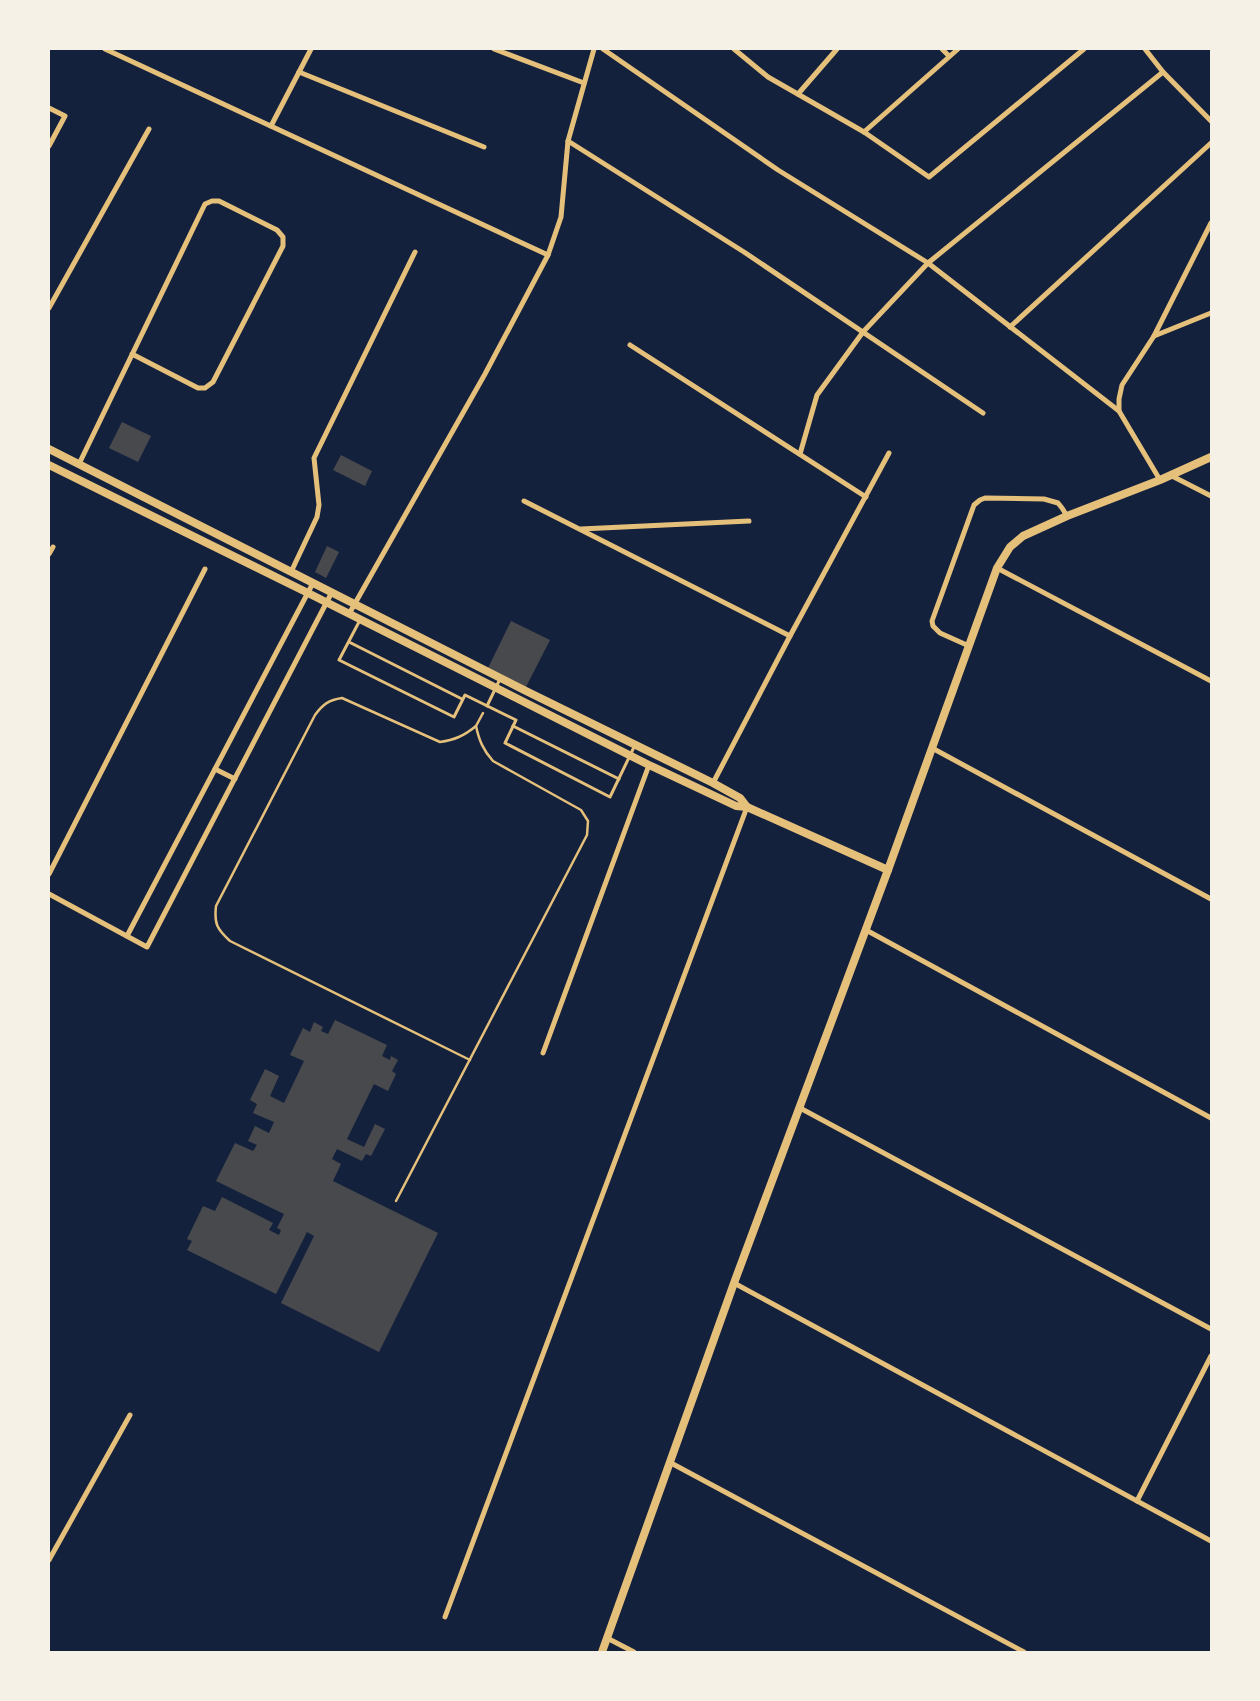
<svg xmlns="http://www.w3.org/2000/svg" width="1260" height="1701" viewBox="0 0 1260 1701" font-family="'Archivo Narrow',sans-serif">
	<style>
		.building { fill: #48494c }
		.lines { fill: none; stroke-linecap: round; stroke-linejoin: round }
		.path { stroke: #e5c07b; stroke-width: 2.5 }
		.service { stroke: #e5c07b; stroke-width: 3 }
		.minor { stroke: #e5c07b; stroke-width: 5 }
		.tertiary { stroke: #e5c07b; stroke-width: 8 }
	</style>
	<rect width="100%" height="100%" fill="#14213d"/>
	<g class="building">
		<path d="M122,422L151,436L138,462L109,448Z"/>
		<path d="M341,455L372,471L365,486L333,470Z"/>
		<path d="M327,546L339,552L326,578L315,572Z"/>
		<path d="M511,621L550,640L526,687L488,668Z"/>
		<path d="M335,1020L387,1045L382,1056L390,1060L391,1056L398,1060L392,1071L396,1074L388,1091L374,1084L347,1139L364,1147L375,1124L385,1129L371,1156L366,1154L362,1161L337,1149L332,1159L341,1164L333,1181L438,1233L379,1352L281,1303L314,1236L307,1232L276,1294L187,1250L192,1241L187,1239L203,1206L215,1211L222,1197L273,1223L269,1230L279,1235L281,1230L277,1228L284,1214L216,1181L235,1143L253,1151L257,1145L248,1141L255,1126L269,1133L274,1122L253,1113L257,1104L250,1100L265,1069L279,1076L270,1096L284,1103L304,1061L290,1055L303,1028L310,1032L314,1022L323,1027L321,1031L328,1034Z"/>
	</g>
	<g class="lines">
		<g class="path">
			<path d="M470,1060L230,941C217,929 214,924 216,906L315,715C323,704 329,700 342,698L440,742C454,740 464,736 476,726"/>
			<path d="M396,1201L587,835L588,821L581,810L493,761C483,750 479,740 476,726L483,713"/>
		</g>
		<g class="service">
			<path d="M360,620L339,660L454,717L465,695L516,720L505,743L610,797L635,745"/>
			<path d="M349,642L462,699"/>
			<path d="M487,706L500,679"/>
			<path d="M513,726L619,779"/>
		</g>
		<g class="minor">
			<path d="M105,49L548,255"/>
			<path d="M494,49L584,83"/>
			<path d="M603,49L778,170L928,263L1119,411"/>
			<path d="M734,49L768,77L864,132L929,177L1084,49"/>
			<path d="M942,49L949,56"/>
			<path d="M1145,49L1163,72"/>
			<path d="M299,72L484,147"/>
			<path d="M798,94L837,49"/>
			<path d="M49,108L65,116L49,146"/>
			<path d="M271,126L311,49"/>
			<path d="M864,132L958,49"/>
			<path d="M568,141L744,252L983,413"/>
			<path d="M49,308L149,129"/>
			<path d="M1010,327L1211,143"/>
			<path d="M1154,336L1211,313"/>
			<path d="M630,345L866,497"/>
			<path d="M800,454L817,395L863,332L928,263L1163,72L1211,121"/>
			<path d="M79,464L205,204L212,201H219L277,230L283,237V246L213,382L205,388H198L132,354"/>
			<path d="M1170,475L1211,496"/>
			<path d="M1160,480L1119,411V399L1122,385L1154,336L1211,223"/>
			<path d="M524,501L790,636"/>
			<path d="M581,529L749,521"/>
			<path d="M49,554L53,547"/>
			<path d="M997,568L1211,681"/>
			<path d="M291,572L317,517L319,505L314,458L415,252"/>
			<path d="M349,614L485,374L548,255L561,217L568,141L594,49"/>
			<path d="M969,646L940,633L933,626L932,621L974,505L980,500L985,498L1044,499L1058,503L1062,508L1067,516"/>
			<path d="M932,748L1211,899"/>
			<path d="M215,769L235,779"/>
			<path d="M713,783L790,636L889,453"/>
			<path d="M49,874L205,569"/>
			<path d="M49,894L147,947L332,592"/>
			<path d="M866,930L1211,1118"/>
			<path d="M127,936L313,583"/>
			<path d="M543,1053L649,765"/>
			<path d="M800,1108L1211,1329"/>
			<path d="M734,1283L1211,1541"/>
			<path d="M671,1463L1024,1652"/>
			<path d="M1137,1501L1211,1356"/>
			<path d="M49,1560L130,1415"/>
			<path d="M445,1617L747,807"/>
			<path d="M607,1638L634,1652"/>
		</g>
		<g class="tertiary">
			<path d="M49,449L526,691L713,783L740,798L747,807"/>
			<path d="M49,465L308,593L649,765L736,806L747,807L888,870"/>
			<path d="M602,1652L734,1283L888,870L997,568L1010,547L1023,536L1067,516L1160,480L1211,457"/>
		</g>
	</g>
	<rect width="1260" height="1701" fill="none" stroke="#f6f1e7" stroke-width="100"/>
</svg>
